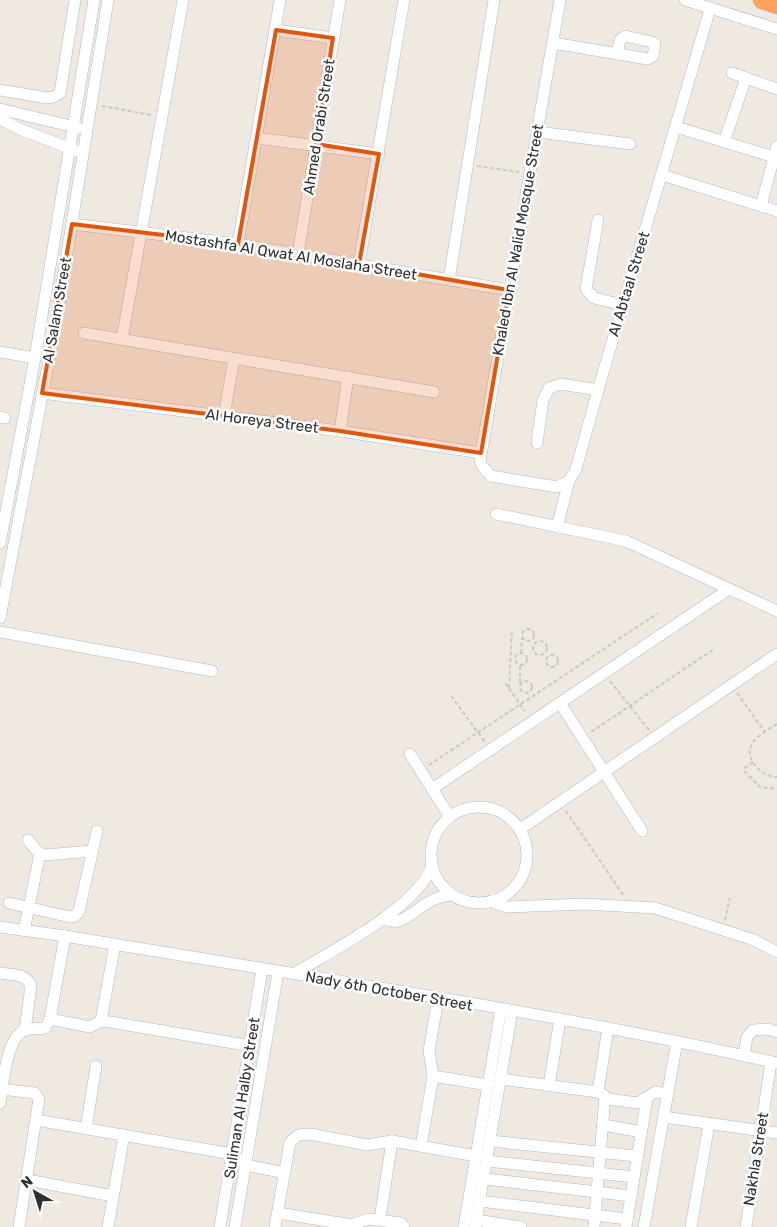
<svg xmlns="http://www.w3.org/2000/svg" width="777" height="1227" viewBox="0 0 777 1227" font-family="Rubik,sans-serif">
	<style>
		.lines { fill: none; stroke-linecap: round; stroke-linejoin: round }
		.minor-casing { stroke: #b4b7c1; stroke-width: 12 }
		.highway-casing { stroke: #c9c9c9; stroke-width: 19 }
		.path { stroke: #c9c9c9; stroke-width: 2; stroke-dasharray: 4 2.5; stroke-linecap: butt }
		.minor { stroke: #fff; stroke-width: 11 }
		.highway { stroke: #ffa35c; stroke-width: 18 }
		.marked { fill: #df570e; fill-opacity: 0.2; stroke: #df570e; stroke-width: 4; stroke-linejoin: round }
		.labels { text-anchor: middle; stroke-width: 5; stroke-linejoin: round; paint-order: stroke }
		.street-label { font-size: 15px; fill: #2e2e2e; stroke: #fff }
	</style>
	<rect width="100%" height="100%" fill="#efe9e1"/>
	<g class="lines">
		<defs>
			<g id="minor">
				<path d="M560,0L480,460L482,466L491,476L557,487L569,481L576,469L598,390L710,9"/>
				<path d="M685,0L777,29"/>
				<path d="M276,30L333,38"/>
				<path d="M553,43L648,59L653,56L655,44L652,42L625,36L620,40L617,54"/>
				<path d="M732,73L777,89"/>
				<path d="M0,90L47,98L54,97L60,93L75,0"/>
				<path d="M0,109L79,128"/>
				<path d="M0,119L22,130L77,151"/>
				<path d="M676,127L774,157"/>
				<path d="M538,132L630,144"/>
				<path d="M257,138L379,154"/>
				<path d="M724,142L746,78"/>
				<path d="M662,175L777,211"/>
				<path d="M761,206L777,146"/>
				<path d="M598,220L586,289L594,298L623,305"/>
				<path d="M72,224L238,244L509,290"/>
				<path d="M238,244L280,0"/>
				<path d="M298,254L340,0"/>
				<path d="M359,264L404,0"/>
				<path d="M449,280L494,0"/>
				<path d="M84,333L434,392"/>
				<path d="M122,339L183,0"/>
				<path d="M0,352L35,358"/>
				<path d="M42,393L340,431L481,453"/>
				<path d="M224,416L234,359"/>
				<path d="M0,417L5,418"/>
				<path d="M340,431L348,377"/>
				<path d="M537,443L543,400L549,388L561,384L598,390"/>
				<path d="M496,514L626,541L777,611"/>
				<path d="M557,527L569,481"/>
				<path d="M0,543L35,358L94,0"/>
				<path d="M0,618L55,328L108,0"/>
				<path d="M0,632L212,671"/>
				<path d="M560,703L642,831"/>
				<path d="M410,754L450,817"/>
				<path d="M432,789L729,589"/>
				<circle cx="479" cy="855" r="48"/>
				<path d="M519,830L777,654"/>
				<path d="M28,840L37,851L44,855L93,851"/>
				<path d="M491,901L507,907L584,904L655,908L754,940L777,952"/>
				<path d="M9,903L70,917L75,916L79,911L97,831"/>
				<path d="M386,919C390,921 394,922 398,921C418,914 424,898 451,895"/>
				<path d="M0,927L65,936C302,976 542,1010 777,1063"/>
				<path d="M24,931L40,853"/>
				<path d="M0,973C12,975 26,973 31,986L25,1030"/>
				<path d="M293,974C330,952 421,906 432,864"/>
				<path d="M50,1019L90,1027L101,1021L110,1022L251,1046"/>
				<path d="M101,1021L115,944"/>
				<path d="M744,1056L747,1037L753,1030L768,1029L777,1032"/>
				<path d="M433,1076L488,1085"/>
				<path d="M500,1079L598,1092L605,1096L594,1227"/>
				<path d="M549,1086L560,1019"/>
				<path d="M0,1089L35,1093L39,1099L19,1227"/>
				<path d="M598,1092L608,1028"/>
				<path d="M607,1099L638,1103L655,1092L668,1094"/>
				<path d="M0,1103C3,1086 6,1037 25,1030C31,1028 39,1029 45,1028L50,1019L65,936"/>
				<path d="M664,1117L777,1133"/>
				<path d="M36,1120L232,1154L246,1165L285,1173"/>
				<path d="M604,1125L641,1132"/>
				<path d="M86,1129L96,1066"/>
				<path d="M490,1141L636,1156"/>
				<path d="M421,1146L433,1076L429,1051L438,999"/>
				<path d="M487,1161L634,1177"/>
				<path d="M477,1178L631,1196"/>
				<path d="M27,1180L113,1196"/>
				<path d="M480,1201L627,1219"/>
				<path d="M278,1213L352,1225L368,1219L401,1223L404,1227"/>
				<path d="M380,1219L392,1141"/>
				<path d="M476,1220L521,1227"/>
				<path d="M108,1227L124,1135"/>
				<path d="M220,1227L262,969"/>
				<path d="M235,1227L278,972"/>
				<path d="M275,1227L290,1142L299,1135L310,1134L367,1145L392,1141L476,1156"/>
				<path d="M464,1227L501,1009"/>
				<path d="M475,1227L512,1011"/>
				<path d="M626,1227L647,1098"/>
				<path d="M644,1227L677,1041"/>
				<path d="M691,1227L709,1124"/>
				<path d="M746,1227L771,1062"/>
			</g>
			<path id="highway" d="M762,0L777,5"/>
		</defs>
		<use href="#minor" class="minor-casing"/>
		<use href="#highway" class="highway-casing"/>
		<g class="path">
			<path d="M102,106L151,115"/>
			<path d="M477,166L519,172"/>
			<circle cx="528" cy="635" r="6"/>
			<circle cx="540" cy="648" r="7"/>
			<circle cx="521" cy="659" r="6"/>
			<path d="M521,653L522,638"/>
			<circle cx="552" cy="661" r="6"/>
			<path d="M520,666V683"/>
			<circle cx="526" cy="687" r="6"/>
			<path d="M610,681L649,730"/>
			<path d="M505,683L525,711"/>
			<path d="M509,688L512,629"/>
			<path d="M737,693L765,732"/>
			<path d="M451,696L485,742"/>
			<path d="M777,724C769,729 760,734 754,741C741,757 761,777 777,777"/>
			<path d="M591,732L714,649"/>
			<path d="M753,762L745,768V772L760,787L777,789"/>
			<path d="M429,765L658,613"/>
			<path d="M566,811L624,896"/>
			<path d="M725,920L730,898"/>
		</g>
		<use href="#minor" class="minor"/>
		<use href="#highway" class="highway"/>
	</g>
	<path class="marked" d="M276,30L333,38L316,144L379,154L359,264L509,290L481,453L340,431L42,393L72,224L238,244Z"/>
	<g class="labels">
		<g class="street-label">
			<text transform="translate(319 127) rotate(-81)" y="5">Ahmed Orabi Street</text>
			<text transform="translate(518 240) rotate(-80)" y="5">Khaled Ibn Al Walid Mosque Street</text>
			<text transform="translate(291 255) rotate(9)" y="5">Mostashfa Al Qwat Al Moslaha Street</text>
			<text transform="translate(629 284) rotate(-73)" y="5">Al Abtaal Street</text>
			<text transform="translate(57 310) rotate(-80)" y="5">Al Salam Street</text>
			<text transform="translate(262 421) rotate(7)" y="5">Al Horeya Street</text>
			<text transform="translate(389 991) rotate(10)" y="5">Nady 6th October Street</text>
			<text transform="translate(242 1098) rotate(-81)" y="5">Suliman Al Halby Street</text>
			<text transform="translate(756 1159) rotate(-81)" y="5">Nakhla Street</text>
		</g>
	</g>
	<g transform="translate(35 1192) rotate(321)" stroke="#ffffff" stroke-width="4" paint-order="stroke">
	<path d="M0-4L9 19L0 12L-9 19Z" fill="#2e2e2e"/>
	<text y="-8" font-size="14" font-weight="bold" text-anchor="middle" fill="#2e2e2e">N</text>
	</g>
</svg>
